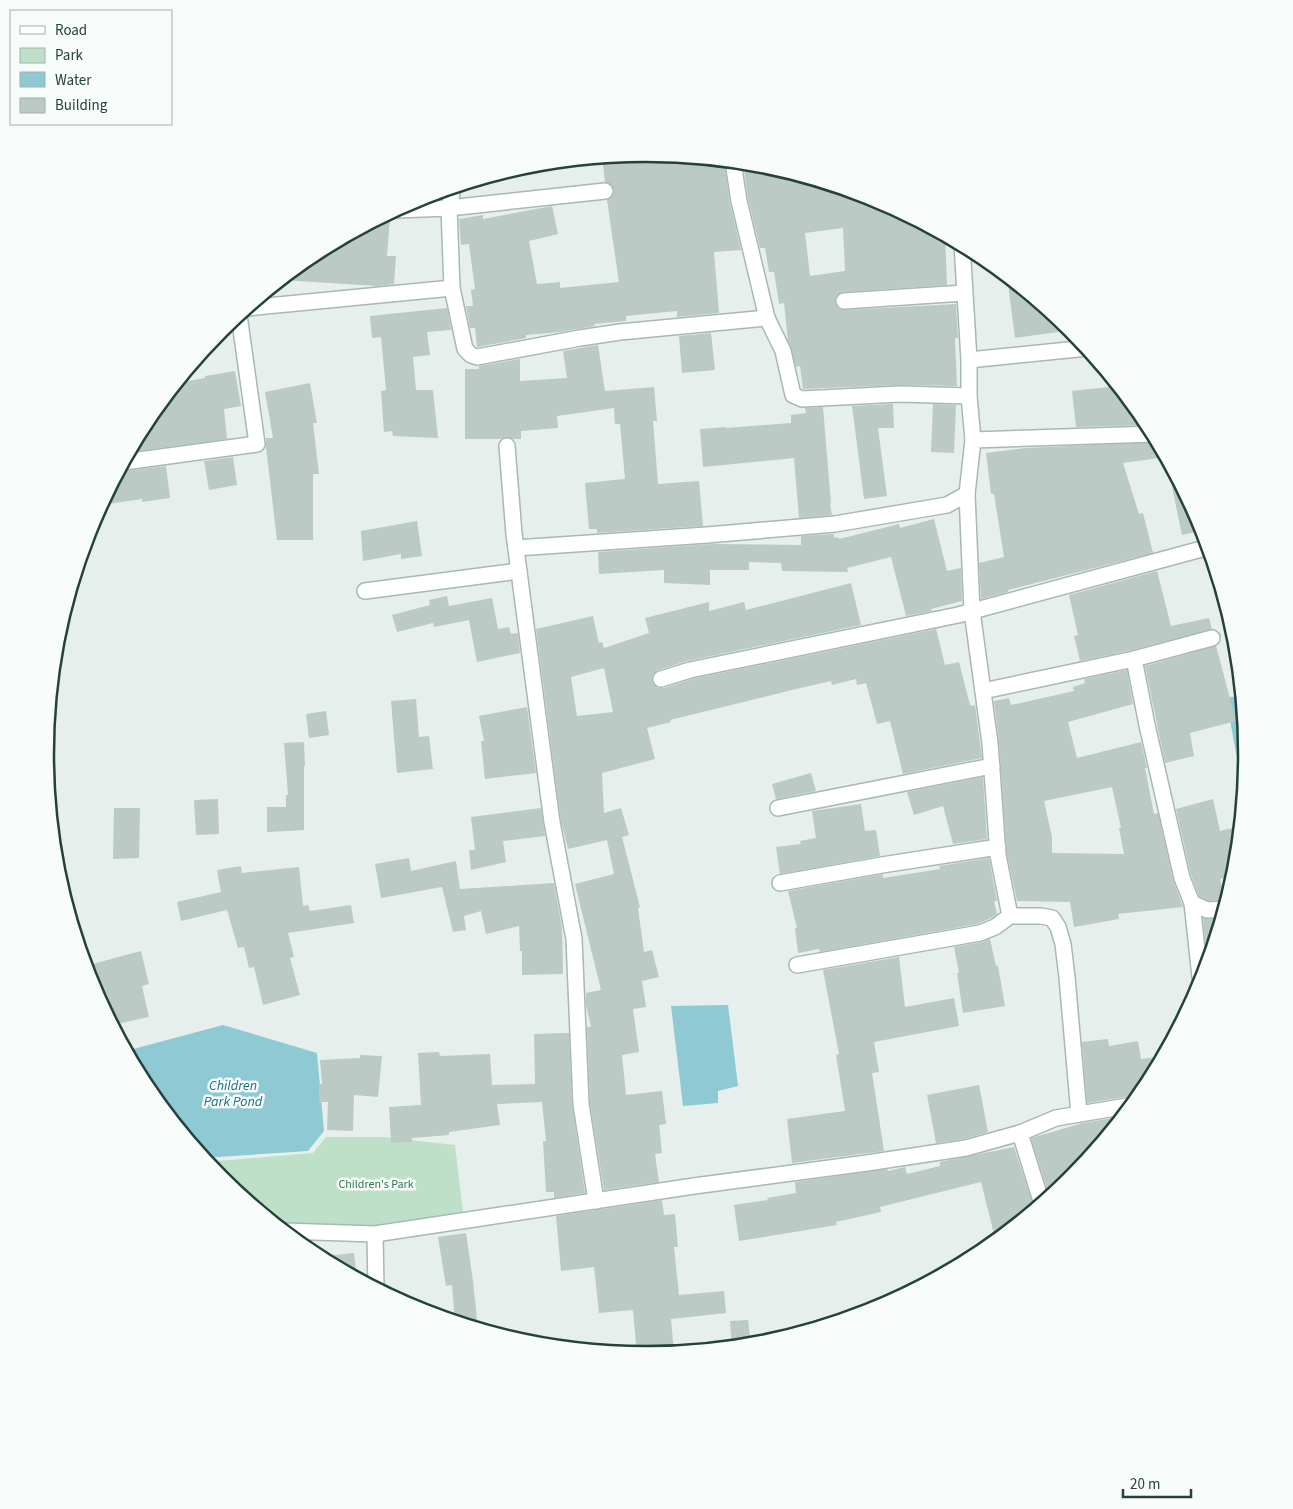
<svg xmlns="http://www.w3.org/2000/svg" width="1293" height="1509" viewBox="0 0 1293 1509" font-family="'Source Sans 3',sans-serif">
	<style>
		.green { fill: #bfe0c8 }
		.water { fill: #8ec9d4 }
		.building { fill: #bbcac4; fill-rule: evenodd }
		.lines { fill: none; stroke-linecap: round; stroke-linejoin: round }
		.minor-casing { stroke: #a8b8b2; stroke-width: 18 }
		.minor { stroke: #fff; stroke-width: 15 }
		.labels { text-anchor: middle; stroke-width: 5; stroke-linejoin: round; paint-order: stroke }
		.park-label { font-size: 12px; fill: #2d7a4b; stroke: #f7fbf9 }
		.water-label { font-size: 14px; font-style: italic; fill: #1c6f80; stroke: #f7fbf9 }
		.rim { fill: none; stroke: #24423a; stroke-width: 2.5 }
	</style>
	<rect width="100%" height="100%" fill="#e6efeb"/>
	<path class="green" d="M326,1137H383L455,1145L463,1212L453,1220L373,1232L282,1230L221,1180L206,1162L313,1153Z"/>
	<g class="water">
		<path d="M1242,695L1248,755L1246,774L1240,775L1226,698Z"/>
		<path d="M728,1005L738,1086L718,1091V1103L683,1106L671,1006Z"/>
		<path d="M223,1025L317,1053L324,1131L308,1151L203,1158L146,1088L126,1051Z"/>
	</g>
	<g class="building">
		<path d="M647,153L724,161L730,203L741,250L714,252L719,313L677,317V311L626,316V321L594,324L595,326L560,332L526,335V338L477,347L475,328H470L466,306H473L471,290L475,289L469,244L461,245L459,219L483,215V219L552,206L558,234L529,241L537,284L560,282V288L619,282L607,200L613,195L614,190L612,185L605,182L602,157Z"/>
		<path d="M743,162L764,165L770,166V173L786,171L877,199L945,235L947,285L843,292L836,296L835,302L839,309L845,310L956,304L958,338H955L957,386L900,385L803,389L800,366L796,367L788,341L784,303L779,304L774,272H769L765,248H760L748,199ZM843,228L845,271L810,276L805,233Z"/>
		<path d="M388,214L390,217L387,256H396L394,284L378,286L281,280L313,254Z"/>
		<path d="M1007,276L1072,329L1073,330L1015,338Z"/>
		<path d="M447,308L451,330L427,332L430,355L413,357L416,390H433L438,438L393,436L392,431L384,432L381,391L386,390L381,337L372,338L370,316Z"/>
		<path d="M711,333L715,370L682,373L679,336Z"/>
		<path d="M598,345L605,391L654,387L657,421H653L658,484L699,481L703,526L597,533V529H589L585,483L625,479L620,424H615L614,408L557,416L558,428L521,431V439H513L507,437L501,439H465V369H479V366L520,359V381L567,378L563,351Z"/>
		<path d="M235,371L241,406L224,409L227,439L130,452L147,420L177,383L205,378V376Z"/>
		<path d="M310,383L317,423H313L319,474H313V540H277L266,447V438H273L265,392Z"/>
		<path d="M1118,386L1149,425L1076,427L1072,391Z"/>
		<path d="M893,404L894,428H878L887,496L864,499L852,406Z"/>
		<path d="M933,404L956,405L954,453L931,452Z"/>
		<path d="M823,407L831,503L830,504L832,515L799,518L794,458L703,467L700,429L726,427V428L791,423V415L806,413L805,408Z"/>
		<path d="M1158,442L1166,457L1123,463L1139,514L1143,513L1153,553L1008,590V592L981,599L979,563L1004,557L994,494H991L986,453L1025,448Z"/>
		<path d="M233,457L237,485L209,490L204,461Z"/>
		<path d="M166,466L170,498L142,502V499L101,505L120,470L125,471Z"/>
		<path d="M1174,471L1202,525L1204,530L1182,535L1169,472Z"/>
		<path d="M934,519L947,571L961,568L962,601L931,609L932,611L906,616L891,557L847,568L848,572L782,571L781,563L749,562V570H710V585L664,583V570L599,574L598,552L711,544L801,545V536L834,534V538L838,537L839,539L899,524L900,528Z"/>
		<path d="M417,521L422,556L401,559V554L363,561L361,531Z"/>
		<path d="M1157,571L1171,626L1209,618L1212,629L1132,650L1080,661L1074,636L1078,635L1069,595Z"/>
		<path d="M851,583L861,625L687,661L658,670L652,676V682L658,688H664L692,679L936,629L945,665L959,662L969,701L971,706L975,705L982,758L903,774L890,721L877,724L866,683L857,685L856,679L832,685L831,681L792,690L670,720L671,722L647,728L655,759L602,773L604,813L621,808L629,835L622,837L640,907L638,908L644,952L652,950L659,977L642,981L646,1007L633,1009L639,1052L622,1055L626,1095L662,1091L666,1124L659,1125L662,1153L655,1154L659,1182L604,1190L590,1103L587,1027H591L586,1005V993L601,990L575,884L614,874L607,840L568,849L561,821L536,629L593,616L599,643L602,642L604,648L649,633L645,618L709,602V611L744,602L746,610ZM604,668L613,712L577,716L571,677Z"/>
		<path d="M447,596L449,606L492,598L498,629L509,627L511,634L518,633L520,653L477,662L469,620L434,627L433,623L397,632L392,615L430,605L429,600Z"/>
		<path d="M1216,646L1236,721L1190,733L1194,756L1165,763L1145,666Z"/>
		<path d="M1127,670L1133,704L1068,722L1077,758L1141,742L1147,768H1145L1154,814L1158,813L1173,880L1183,907L1118,914L1119,919L1074,927L1070,902L1017,901L1007,854L999,742L994,701L1009,698L1011,705L1074,691L1073,687L1085,683L1084,679ZM1112,787L1121,828H1119L1124,854L1052,853V837L1044,801Z"/>
		<path d="M416,699L419,737L429,736L433,769L397,773L391,701Z"/>
		<path d="M527,707L536,773L485,779L481,741H484L479,716Z"/>
		<path d="M326,711L329,735L309,738L306,714Z"/>
		<path d="M304,742L305,766H304V830L267,832V807H286V795H288L284,743Z"/>
		<path d="M811,773L816,791L776,799L772,784Z"/>
		<path d="M983,777L987,839L953,844L943,806L914,815L907,792Z"/>
		<path d="M218,799L219,834L196,835L194,800Z"/>
		<path d="M1213,799L1220,831L1241,826L1235,875L1220,879L1225,900L1209,901L1199,896L1191,875L1176,809Z"/>
		<path d="M861,804L865,831L876,830L880,856L780,874L776,847L801,844L800,841L816,838L812,811Z"/>
		<path d="M114,808H140L139,858L113,859Z"/>
		<path d="M541,808L545,836L503,841L506,862L471,870L469,850H475L471,817Z"/>
		<path d="M409,858L411,871L456,861L460,889L554,883L562,928L563,974L522,975V951H520L519,926L486,934L481,911L464,916L466,930L453,932L442,887L381,898L375,864Z"/>
		<path d="M989,858L997,901H994L997,914L991,918L977,924L820,952L819,949L798,953L795,928H797L788,891L883,874V878L940,869L939,866Z"/>
		<path d="M241,866L242,873L299,867L303,906L308,905L310,911L351,905L354,923L288,933L294,957L290,958L300,995L263,1005L254,967L249,968L244,947L238,948L227,910L181,921L177,902L221,892L217,870Z"/>
		<path d="M1203,919H1222L1208,965Z"/>
		<path d="M990,939L996,966H998L1005,1006L963,1013L957,973H959L954,947L982,942Z"/>
		<path d="M141,951L149,984L142,986L149,1017L112,1025L91,984L85,966Z"/>
		<path d="M899,957L905,1007L954,998L959,1026L874,1042L879,1072L872,1073L884,1151L792,1163L787,1119L845,1111L836,1055L839,1054L823,970Z"/>
		<path d="M569,1033L572,1104L585,1193L554,1198V1192H546L543,1141H546L542,1102L497,1104L500,1125L449,1132V1135L412,1138V1142L391,1143L389,1107L421,1105L418,1053L439,1052L440,1056L490,1054L492,1085L535,1084L534,1034Z"/>
		<path d="M1108,1039L1109,1046L1138,1041L1141,1059L1164,1056L1146,1089L1139,1098L1131,1096L1087,1103L1082,1042Z"/>
		<path d="M360,1055L382,1056L378,1097L354,1095L353,1131L327,1130L328,1102H319V1084H322L320,1060L360,1058Z"/>
		<path d="M979,1085L988,1132L964,1139L936,1143L927,1095Z"/>
		<path d="M1124,1116L1072,1180L1050,1198L1031,1138L1083,1123Z"/>
		<path d="M1014,1147L1035,1210L996,1242L981,1182L880,1207L881,1212L836,1222L837,1225L739,1241L734,1205L768,1200L767,1198L796,1193L795,1182L887,1169L888,1171L905,1167L907,1174L940,1166V1162Z"/>
		<path d="M662,1200L664,1215L675,1214L678,1247H674L679,1295L724,1291L726,1313L671,1319L674,1353L646,1356L637,1355L633,1310L599,1313L594,1267L561,1271L556,1216Z"/>
		<path d="M466,1233L473,1281L478,1329L455,1322L452,1285L446,1286L438,1237Z"/>
		<path d="M354,1253L357,1279L317,1257Z"/>
		<path d="M748,1320L751,1346L732,1348L730,1321Z"/>
	</g>
	<g class="lines">
		<defs>
			<g id="minor">
				<path d="M733,162L739,201L767,318L783,351L793,395L802,399L900,394L969,396"/>
				<path d="M396,210L449,208L605,191"/>
				<path d="M962,244L969,360V396L973,440"/>
				<path d="M452,288L465,349L471,355L477,357L580,338L620,332L767,318"/>
				<path d="M844,301L964,293"/>
				<path d="M247,308L452,288L449,208L453,188"/>
				<path d="M969,360L1088,348"/>
				<path d="M507,446L514,534L552,822L574,939L581,1104L596,1201"/>
				<path d="M124,462L257,444L239,315"/>
				<path d="M516,548L707,535L835,524L947,505L967,494L973,440L1154,434"/>
				<path d="M365,591L519,571"/>
				<path d="M1134,659L1212,638"/>
				<path d="M661,679L690,670L958,615L1209,547"/>
				<path d="M983,691L1134,659L1147,725L1182,878L1192,903L1207,910L1225,909"/>
				<path d="M778,808L992,766"/>
				<path d="M780,883L882,865L998,847"/>
				<path d="M1192,903L1201,986"/>
				<path d="M1010,916H1041L1052,918L1058,927L1063,944L1067,977L1079,1114"/>
				<path d="M797,965L980,933L995,927L1010,916L998,855L990,743L972,611L967,494"/>
				<path d="M1020,1133L1042,1204"/>
				<path d="M284,1231L375,1234L694,1186L867,1163L966,1148L1020,1133L1056,1118L1133,1105"/>
				<path d="M375,1234L376,1289"/>
			</g>
		</defs>
		<use href="#minor" class="minor-casing"/>
		<use href="#minor" class="minor"/>
	</g>
	<g class="labels">
		<g class="park-label">
			<text x="376" y="1188">Children's Park</text>
		</g>
		<g class="water-label">
			<text x="233" y="1090">Children<tspan x="233" dy="16">Park Pond</tspan></text>
		</g>
	</g>
	<path d="M0 0H1293V1509H0ZM54 754a592 592 0 1 1 1184 0a592 592 0 1 1-1184 0Z" fill="#f7fbf9" fill-rule="evenodd"/>
	<path class="rim" d="M54 754a592 592 0 1 1 1184 0a592 592 0 1 1-1184 0Z"/>
	<rect x="10" y="10" width="162" height="115" fill="#f7fbf9" stroke="#a3b1ad"/>
	<rect x="20" y="26" width="25" height="8" fill="#ffffff" stroke="#a3b1ad"/>
	<text x="55" y="35" font-size="15" fill="#24423a">Road</text>
	<rect x="20" y="48" width="25" height="15" fill="#bfe0c8" stroke="#a3b1ad"/>
	<text x="55" y="60" font-size="15" fill="#24423a">Park</text>
	<rect x="20" y="72" width="25" height="15" fill="#8ec9d4" stroke="#a3b1ad"/>
	<text x="55" y="85" font-size="15" fill="#24423a">Water</text>
	<rect x="20" y="98" width="25" height="15" fill="#bbcac4" stroke="#a3b1ad"/>
	<text x="55" y="110" font-size="15" fill="#24423a">Building</text>
	<path d="M1123 1489v8h68v-8" fill="none" stroke="#24423a" stroke-width="2.5"/>
	<text x="1130" y="1489" font-size="15" fill="#24423a" stroke="#f7fbf9" stroke-width="4" paint-order="stroke">20 m</text>
</svg>
